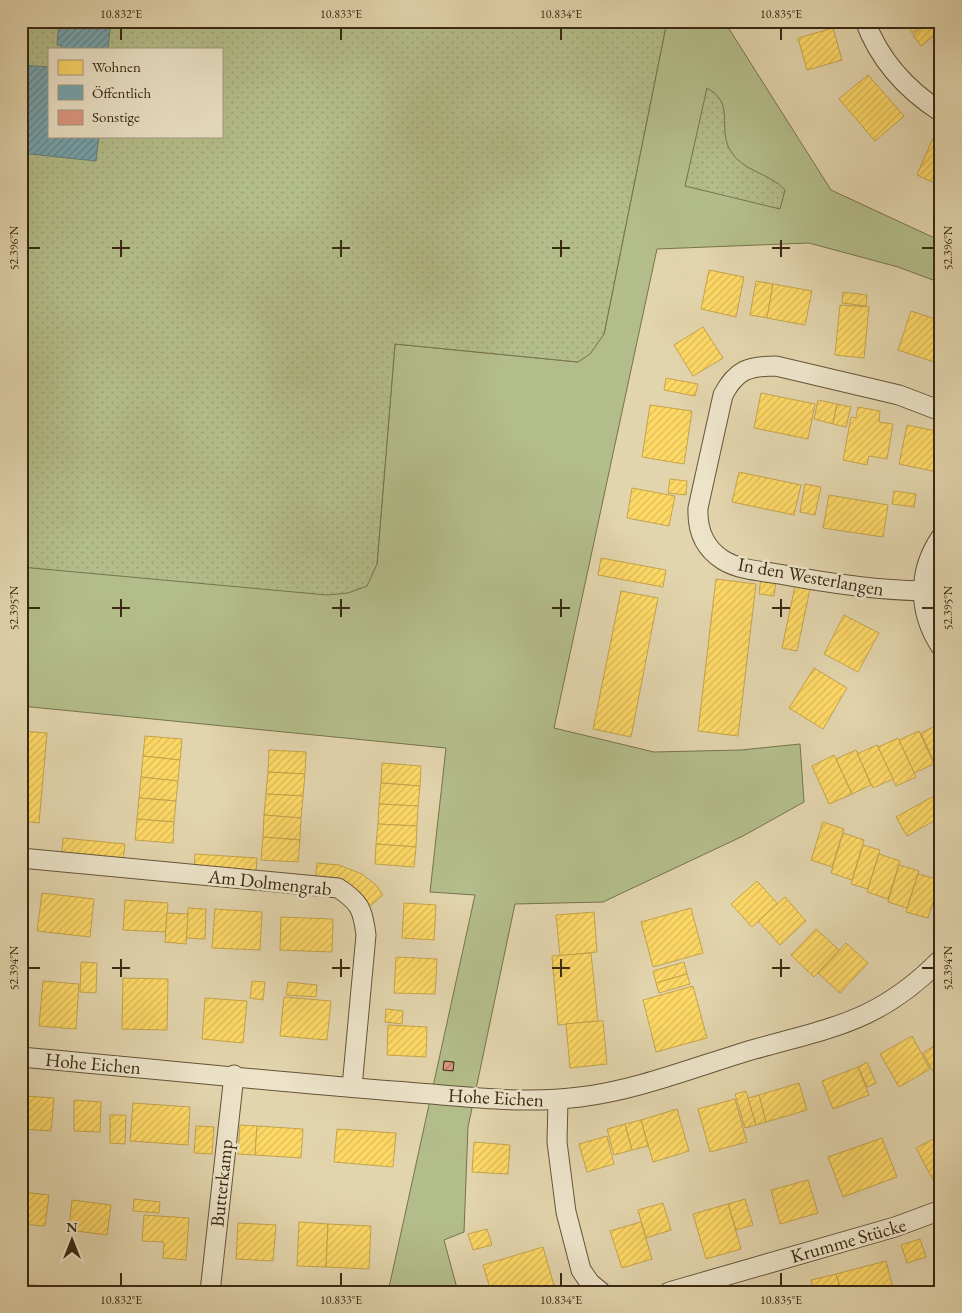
<svg xmlns="http://www.w3.org/2000/svg" width="962" height="1313" viewBox="0 0 962 1313" font-family="'EB Garamond',serif">
	<style>
		.grass { fill: #b3bd89; stroke: #76734e }
		.park { fill: url(#park-dots); stroke: #76734e; fill-rule: evenodd }
		.homes { fill: url(#homes-hatch); stroke: #c4a44d }
		.public { fill: url(#public-hatch); stroke: #648080 }
		.building { fill: url(#building-hatch); stroke: #3a2913 }
		.lines { fill: none; stroke-linecap: round; stroke-linejoin: round }
		.street-casing { stroke: #645439; stroke-width: 21 }
		.street { stroke: #ece3c9; stroke-width: 19 }
		.ticks { fill: none; stroke: #3a2913; stroke-width: 2 }
		.labels { text-anchor: middle; stroke-width: 5; stroke-linejoin: round; paint-order: stroke }
		.street-label { font-size: 19px; fill: #3a2913; stroke: #ece3c9 }
		.neatline { fill: none; stroke: #3a2913; stroke-width: 2 }
		.ticks-label { font-size: 12px; text-anchor: middle; fill: #3a2913 }
	</style>
	<defs>
		<pattern id="park-dots" width="8" height="8" patternUnits="userSpaceOnUse" patternTransform="scale(1.25)"><rect width="8" height="8" fill="#b3bd89"/><path d="M2 2h.1M6 6h.1" fill="none" stroke="#9ba275" stroke-width="1.8" stroke-linecap="round"/></pattern>
		<pattern id="homes-hatch" width="6" height="6" patternUnits="userSpaceOnUse" patternTransform="scale(1.25)"><rect width="6" height="6" fill="#ffd966"/><path d="M-1 1l2-2M0 6l6-6M5 7l2-2" fill="none" stroke="#dbba58"/></pattern>
		<pattern id="public-hatch" width="6" height="6" patternUnits="userSpaceOnUse" patternTransform="scale(1.25)"><rect width="6" height="6" fill="#76a5af"/><path d="M-1 1l2-2M0 6l6-6M5 7l2-2" fill="none" stroke="#62868d"/></pattern>
		<pattern id="building-hatch" width="6" height="6" patternUnits="userSpaceOnUse" patternTransform="scale(1.25)"><rect width="6" height="6" fill="#de9882"/><path d="M-1 1l2-2M0 6l6-6M5 7l2-2" fill="none" stroke="#b57c69"/></pattern>
	</defs>
	<rect width="100%" height="100%" fill="#e2d4ac"/>
	<filter id="stains"><feTurbulence type="fractalNoise" baseFrequency=".004" numOctaves="4"/><feColorMatrix values="0 0 0 0 .2 0 0 0 0 .09 0 0 0 0 .02 0 0 0 .5 -.17"/></filter>
	<radialGradient id="worn" r=".72"><stop offset=".6" stop-color="#630" stop-opacity="0"/><stop offset="1" stop-color="#630" stop-opacity=".3"/></radialGradient>
	<path class="grass" d="M312,21L366,287L377,564L395,344L578,362L604,334L667,21H724L831,190L941,241V283L898,267L809,243L657,249L554,728L654,752L741,750L800,744L804,802L743,836L603,902L515,904L468,1127L464,1232L444,1240L458,1292H388L475,895L430,892L446,748L21,706V173L221,136V49Z"/>
	<g class="park">
		<path d="M21,21H667L604,334L590,354L578,362L395,344L377,564L367,586L348,593L327,595L21,567ZM49,49H221V136H49Z"/>
		<path d="M707,88C736,104 717,127 730,150C741,171 770,173 785,190L780,209L685,186Z"/>
	</g>
	<g class="homes">
		<path d="M905,21H930L912,33Z"/>
		<path d="M931,21H935L941,30L921,46L913,35Z"/>
		<path d="M833,28L842,60L807,70L798,38Z"/>
		<path d="M868,75L904,116L875,141L839,99Z"/>
		<path d="M933,138L941,141V186L917,175Z"/>
		<path d="M709,270L744,277L736,317L701,309Z"/>
		<path d="M756,281L773,284L767,318L750,315Z"/>
		<path d="M773,284L812,291L805,325L767,318Z"/>
		<path d="M843,292L867,295L866,306L842,303Z"/>
		<path d="M840,305L869,307L864,358L835,355Z"/>
		<path d="M911,311L941,321V342L934,362L898,350Z"/>
		<path d="M703,327L723,358L693,376L674,345Z"/>
		<path d="M666,378L698,384L695,396L664,390Z"/>
		<path d="M761,393L815,404L808,439L754,428Z"/>
		<path d="M818,400L837,404L833,424L814,419Z"/>
		<path d="M837,404L851,407L846,427L833,424Z"/>
		<path d="M650,405L692,411L684,464L642,457Z"/>
		<path d="M858,407L880,411L879,422L893,424L887,459L869,456L867,465L843,460L851,417L856,418Z"/>
		<path d="M907,425L941,432V455L937,472L899,464Z"/>
		<path d="M739,472L801,485L794,515L732,502Z"/>
		<path d="M670,479L687,481L686,495L668,493Z"/>
		<path d="M805,484L821,487L815,515L800,512Z"/>
		<path d="M632,488L675,496L669,526L627,518Z"/>
		<path d="M894,491L916,494L914,507L892,504Z"/>
		<path d="M829,495L888,505L883,537L823,528Z"/>
		<path d="M601,558L666,570L663,587L598,575Z"/>
		<path d="M761,578L776,580L774,596L759,594Z"/>
		<path d="M716,579L756,584L738,736L698,731Z"/>
		<path d="M795,586L810,589L797,651L782,648Z"/>
		<path d="M621,591L658,598L631,737L593,729Z"/>
		<path d="M844,615L879,633L858,672L824,654Z"/>
		<path d="M814,668L847,688L823,729L789,708Z"/>
		<path d="M938,725L941,732V767L937,769L921,733Z"/>
		<path d="M21,731L47,733L39,823L21,821Z"/>
		<path d="M919,731L934,764L914,773L899,740Z"/>
		<path d="M145,736L182,739L180,760L143,756Z"/>
		<path d="M898,738L916,777L896,786L878,747Z"/>
		<path d="M877,745L893,779L873,788L857,754Z"/>
		<path d="M269,750L306,752L305,774L268,772Z"/>
		<path d="M856,750L871,785L852,794L836,759Z"/>
		<path d="M834,755L852,794L829,804L812,766Z"/>
		<path d="M143,756L180,760L178,781L141,777Z"/>
		<path d="M382,763L421,766L420,786L381,783Z"/>
		<path d="M268,772L305,774L303,796L266,794Z"/>
		<path d="M141,777L178,781L176,801L139,798Z"/>
		<path d="M381,783L420,786L418,806L379,804Z"/>
		<path d="M941,792V817L907,836L896,817Z"/>
		<path d="M266,794L303,796L301,818L264,815Z"/>
		<path d="M139,798L176,801L174,822L137,819Z"/>
		<path d="M379,804L418,806L417,826L378,824Z"/>
		<path d="M264,815L301,818L300,840L263,837Z"/>
		<path d="M137,819L174,822L173,843L135,840Z"/>
		<path d="M823,822L844,829L832,867L811,860Z"/>
		<path d="M378,824L417,826L416,847L376,844Z"/>
		<path d="M843,833L864,840L852,880L831,873Z"/>
		<path d="M263,837L300,840L298,862L261,860Z"/>
		<path d="M63,838L125,844L123,859L62,853Z"/>
		<path d="M376,844L416,847L414,867L375,864Z"/>
		<path d="M863,845L880,850L868,889L851,884Z"/>
		<path d="M195,854L257,858L256,874L194,869Z"/>
		<path d="M879,854L900,861L888,899L867,892Z"/>
		<path d="M317,863L339,865L362,874L376,885L383,895L369,907L315,880Z"/>
		<path d="M899,865L919,871L907,908L888,902Z"/>
		<path d="M918,874L940,880L928,918L906,912Z"/>
		<path d="M757,881L778,904L752,927L731,904Z"/>
		<path d="M42,893L94,899L90,937L37,931Z"/>
		<path d="M785,897L806,921L780,945L758,921Z"/>
		<path d="M125,900L168,903L166,932L123,930Z"/>
		<path d="M404,903L436,905L434,940L402,938Z"/>
		<path d="M188,908L206,909L205,939L186,938Z"/>
		<path d="M691,908L703,953L653,967L641,922Z"/>
		<path d="M215,909L262,912L260,950L212,948Z"/>
		<path d="M594,912L597,952L560,956L556,915Z"/>
		<path d="M167,913L188,914L186,944L165,942Z"/>
		<path d="M281,917L333,919L332,952L280,950Z"/>
		<path d="M816,929L839,950L814,977L791,955Z"/>
		<path d="M846,943L868,963L840,993L818,973Z"/>
		<path d="M591,953L598,1021L558,1025L552,956Z"/>
		<path d="M396,957L437,959L435,994L394,993Z"/>
		<path d="M81,962L97,963L96,993L80,992Z"/>
		<path d="M684,962L687,974L656,983L653,971Z"/>
		<path d="M687,974L690,984L659,993L656,983Z"/>
		<path d="M123,978L168,979L167,1030L122,1029Z"/>
		<path d="M43,981L79,984L76,1029L39,1026Z"/>
		<path d="M252,981L265,982L263,1000L250,998Z"/>
		<path d="M288,982L317,985L316,997L286,995Z"/>
		<path d="M693,986L707,1038L656,1052L643,1000Z"/>
		<path d="M284,997L331,1001L327,1040L280,1036Z"/>
		<path d="M205,998L247,1001L243,1043L202,1039Z"/>
		<path d="M386,1009L403,1011L402,1024L385,1022Z"/>
		<path d="M598,1021H603L607,1064L570,1068L566,1024Z"/>
		<path d="M388,1025L427,1027L426,1057L387,1055Z"/>
		<path d="M912,1036L930,1069L899,1087L880,1054Z"/>
		<path d="M934,1046L941,1058L940,1084L923,1053Z"/>
		<path d="M867,1062L876,1083L867,1087L858,1067Z"/>
		<path d="M858,1067L869,1095L833,1109L822,1081Z"/>
		<path d="M799,1083L807,1110L766,1122L759,1095Z"/>
		<path d="M746,1091L756,1125L745,1128L735,1094Z"/>
		<path d="M759,1095L766,1122L756,1125L748,1098Z"/>
		<path d="M25,1096L54,1098L51,1131L23,1129Z"/>
		<path d="M735,1099L747,1142L710,1152L698,1109Z"/>
		<path d="M74,1100L101,1102L100,1132L74,1131Z"/>
		<path d="M133,1103L190,1107L188,1145L130,1141Z"/>
		<path d="M677,1109L689,1151L653,1162L641,1120Z"/>
		<path d="M110,1115H126L125,1144L110,1143Z"/>
		<path d="M641,1120L648,1146L632,1150L625,1124Z"/>
		<path d="M625,1124L632,1150L614,1155L607,1129Z"/>
		<path d="M240,1125L257,1126L255,1155L238,1154Z"/>
		<path d="M196,1126L214,1127L212,1154L194,1153Z"/>
		<path d="M257,1126L303,1129L301,1158L255,1155Z"/>
		<path d="M337,1129L396,1133L393,1167L334,1162Z"/>
		<path d="M941,1135V1176L933,1180L916,1148Z"/>
		<path d="M607,1136L614,1164L587,1172L579,1144Z"/>
		<path d="M882,1138L897,1177L843,1197L828,1157Z"/>
		<path d="M474,1142L510,1145L508,1174L472,1172Z"/>
		<path d="M808,1180L818,1213L780,1224L771,1190Z"/>
		<path d="M21,1192L49,1195L45,1226L21,1224Z"/>
		<path d="M134,1199L160,1202L159,1213L133,1211Z"/>
		<path d="M745,1199L753,1225L736,1230L728,1204Z"/>
		<path d="M72,1200L111,1205L107,1235L69,1230Z"/>
		<path d="M663,1203L671,1230L646,1238L638,1210Z"/>
		<path d="M728,1204L741,1249L706,1259L693,1214Z"/>
		<path d="M144,1215L189,1218L186,1260L163,1258L164,1242L142,1241Z"/>
		<path d="M299,1222L328,1224L326,1267L297,1266Z"/>
		<path d="M641,1222L652,1259L622,1268L610,1231Z"/>
		<path d="M238,1223L276,1225L273,1261L236,1259Z"/>
		<path d="M328,1224L371,1226L369,1269L326,1267Z"/>
		<path d="M487,1229L492,1245L473,1250L468,1234Z"/>
		<path d="M920,1239L926,1257L907,1263L901,1245Z"/>
		<path d="M543,1247L556,1292H491L483,1265Z"/>
		<path d="M886,1261L894,1292H841L836,1274Z"/>
		<path d="M836,1274L841,1292H815L811,1280Z"/>
		<path d="M21,1284L45,1286L44,1292H21Z"/>
		<path d="M231,1289L261,1292H231Z"/>
	</g>
	<g class="public">
		<path d="M59,21H111L108,49H61L62,46L57,45Z"/>
		<path d="M21,65L49,67V136H99L96,161L21,153Z"/>
		<path d="M21,233L27,234L24,265L21,264Z"/>
	</g>
	<path class="building" d="M444,1061L454,1062L453,1071L443,1070Z"/>
	<g class="lines">
		<defs>
			<g id="street">
				<path d="M865,21C879,59 907,90 941,112"/>
				<path d="M941,537C917,572 918,612 941,647"/>
				<path d="M923,591C875,590 827,583 779,574C761,571 739,570 723,560C704,548 697,530 698,508L723,395C736,370 748,366 776,366L899,395L941,411"/>
				<path d="M21,858L338,888C360,902 363,910 366,935L352,1087"/>
				<path d="M21,1057C145,1068 269,1081 393,1091C455,1095 518,1105 580,1097C639,1090 697,1066 755,1049C834,1027 880,1021 941,959"/>
				<path d="M558,1100L557,1142L566,1212L581,1270L590,1283L601,1292"/>
				<path d="M210,1292L234,1075"/>
				<path d="M669,1292L895,1227L941,1210"/>
			</g>
		</defs>
		<use href="#street" class="street-casing"/>
		<use href="#street" class="street"/>
	</g>
	<path class="ticks" d="M121,28V40M341,28V40M561,28V40M781,28V40M121,240V257M341,240V257M561,240V257M781,240V257M28,248H40M112,248H130M332,248H350M552,248H570M772,248H790M922,248H934M121,599V617M341,599V617M561,599V617M781,599V617M28,608H40M112,608H130M332,608H350M552,608H570M772,608H790M922,608H934M121,959V977M341,959V977M561,959V977M781,959V977M28,968H40M112,968H130M332,968H350M552,968H570M772,968H790M922,968H934M121,1273V1286M341,1273V1286M561,1273V1286M781,1273V1286"/>
	<g class="labels">
		<g class="street-label">
			<text transform="translate(811 576) rotate(10)" y="7">In den Westerlangen</text>
			<text transform="translate(270 882) rotate(6)" y="7">Am Dolmengrab</text>
			<text transform="translate(93 1063) rotate(5)" y="7">Hohe Eichen</text>
			<text transform="translate(496 1097) rotate(3)" y="7">Hohe Eichen</text>
			<text transform="translate(221 1183) rotate(-84)" y="7">Butterkamp</text>
			<text transform="translate(848 1240) rotate(-16)" y="7">Krumme Stücke</text>
		</g>
	</g>
	<rect width="962" height="1313" fill="none" stroke="#e2d4ac" stroke-width="55"/>
	<rect x="48" y="48" width="175" height="90" fill="#ece3c9" stroke="#a59980"/>
	<rect x="58" y="60" width="25" height="15" fill="#ffd966" stroke="#a59980"/>
	<text x="92" y="72" font-size="15" fill="#3a2913">Wohnen</text>
	<rect x="58" y="85" width="25" height="15" fill="#76a5af" stroke="#a59980"/>
	<text x="92" y="98" font-size="15" fill="#3a2913">Öffentlich</text>
	<rect x="58" y="110" width="25" height="15" fill="#de9882" stroke="#a59980"/>
	<text x="92" y="122" font-size="15" fill="#3a2913">Sonstige</text>
	<g transform="translate(72 1240)" stroke="#ece3c9" stroke-width="4" paint-order="stroke">
	<path d="M0-4L9 19L0 12L-9 19Z" fill="#3a2913"/>
	<text y="-8" font-size="14" font-weight="bold" text-anchor="middle" fill="#3a2913">N</text>
	</g>
	<rect x="28" y="28" width="906" height="1258" class="neatline"/>
	<g class="ticks-label">
		<text x="121" y="18">10.832°E</text>
		<text x="341" y="18">10.833°E</text>
		<text x="561" y="18">10.834°E</text>
		<text x="781" y="18">10.835°E</text>
		<text transform="translate(14 248) rotate(-90)" y="4">52.396°N</text>
		<text transform="translate(948 248) rotate(-90)" y="4">52.396°N</text>
		<text transform="translate(14 608) rotate(-90)" y="4">52.395°N</text>
		<text transform="translate(948 608) rotate(-90)" y="4">52.395°N</text>
		<text transform="translate(14 968) rotate(-90)" y="4">52.394°N</text>
		<text transform="translate(948 968) rotate(-90)" y="4">52.394°N</text>
		<text x="121" y="1304">10.832°E</text>
		<text x="341" y="1304">10.833°E</text>
		<text x="561" y="1304">10.834°E</text>
		<text x="781" y="1304">10.835°E</text>
	</g>
	<rect width="100%" height="100%" filter="url(#stains)"/>
	<rect width="100%" height="100%" fill="url(#worn)"/>
</svg>
